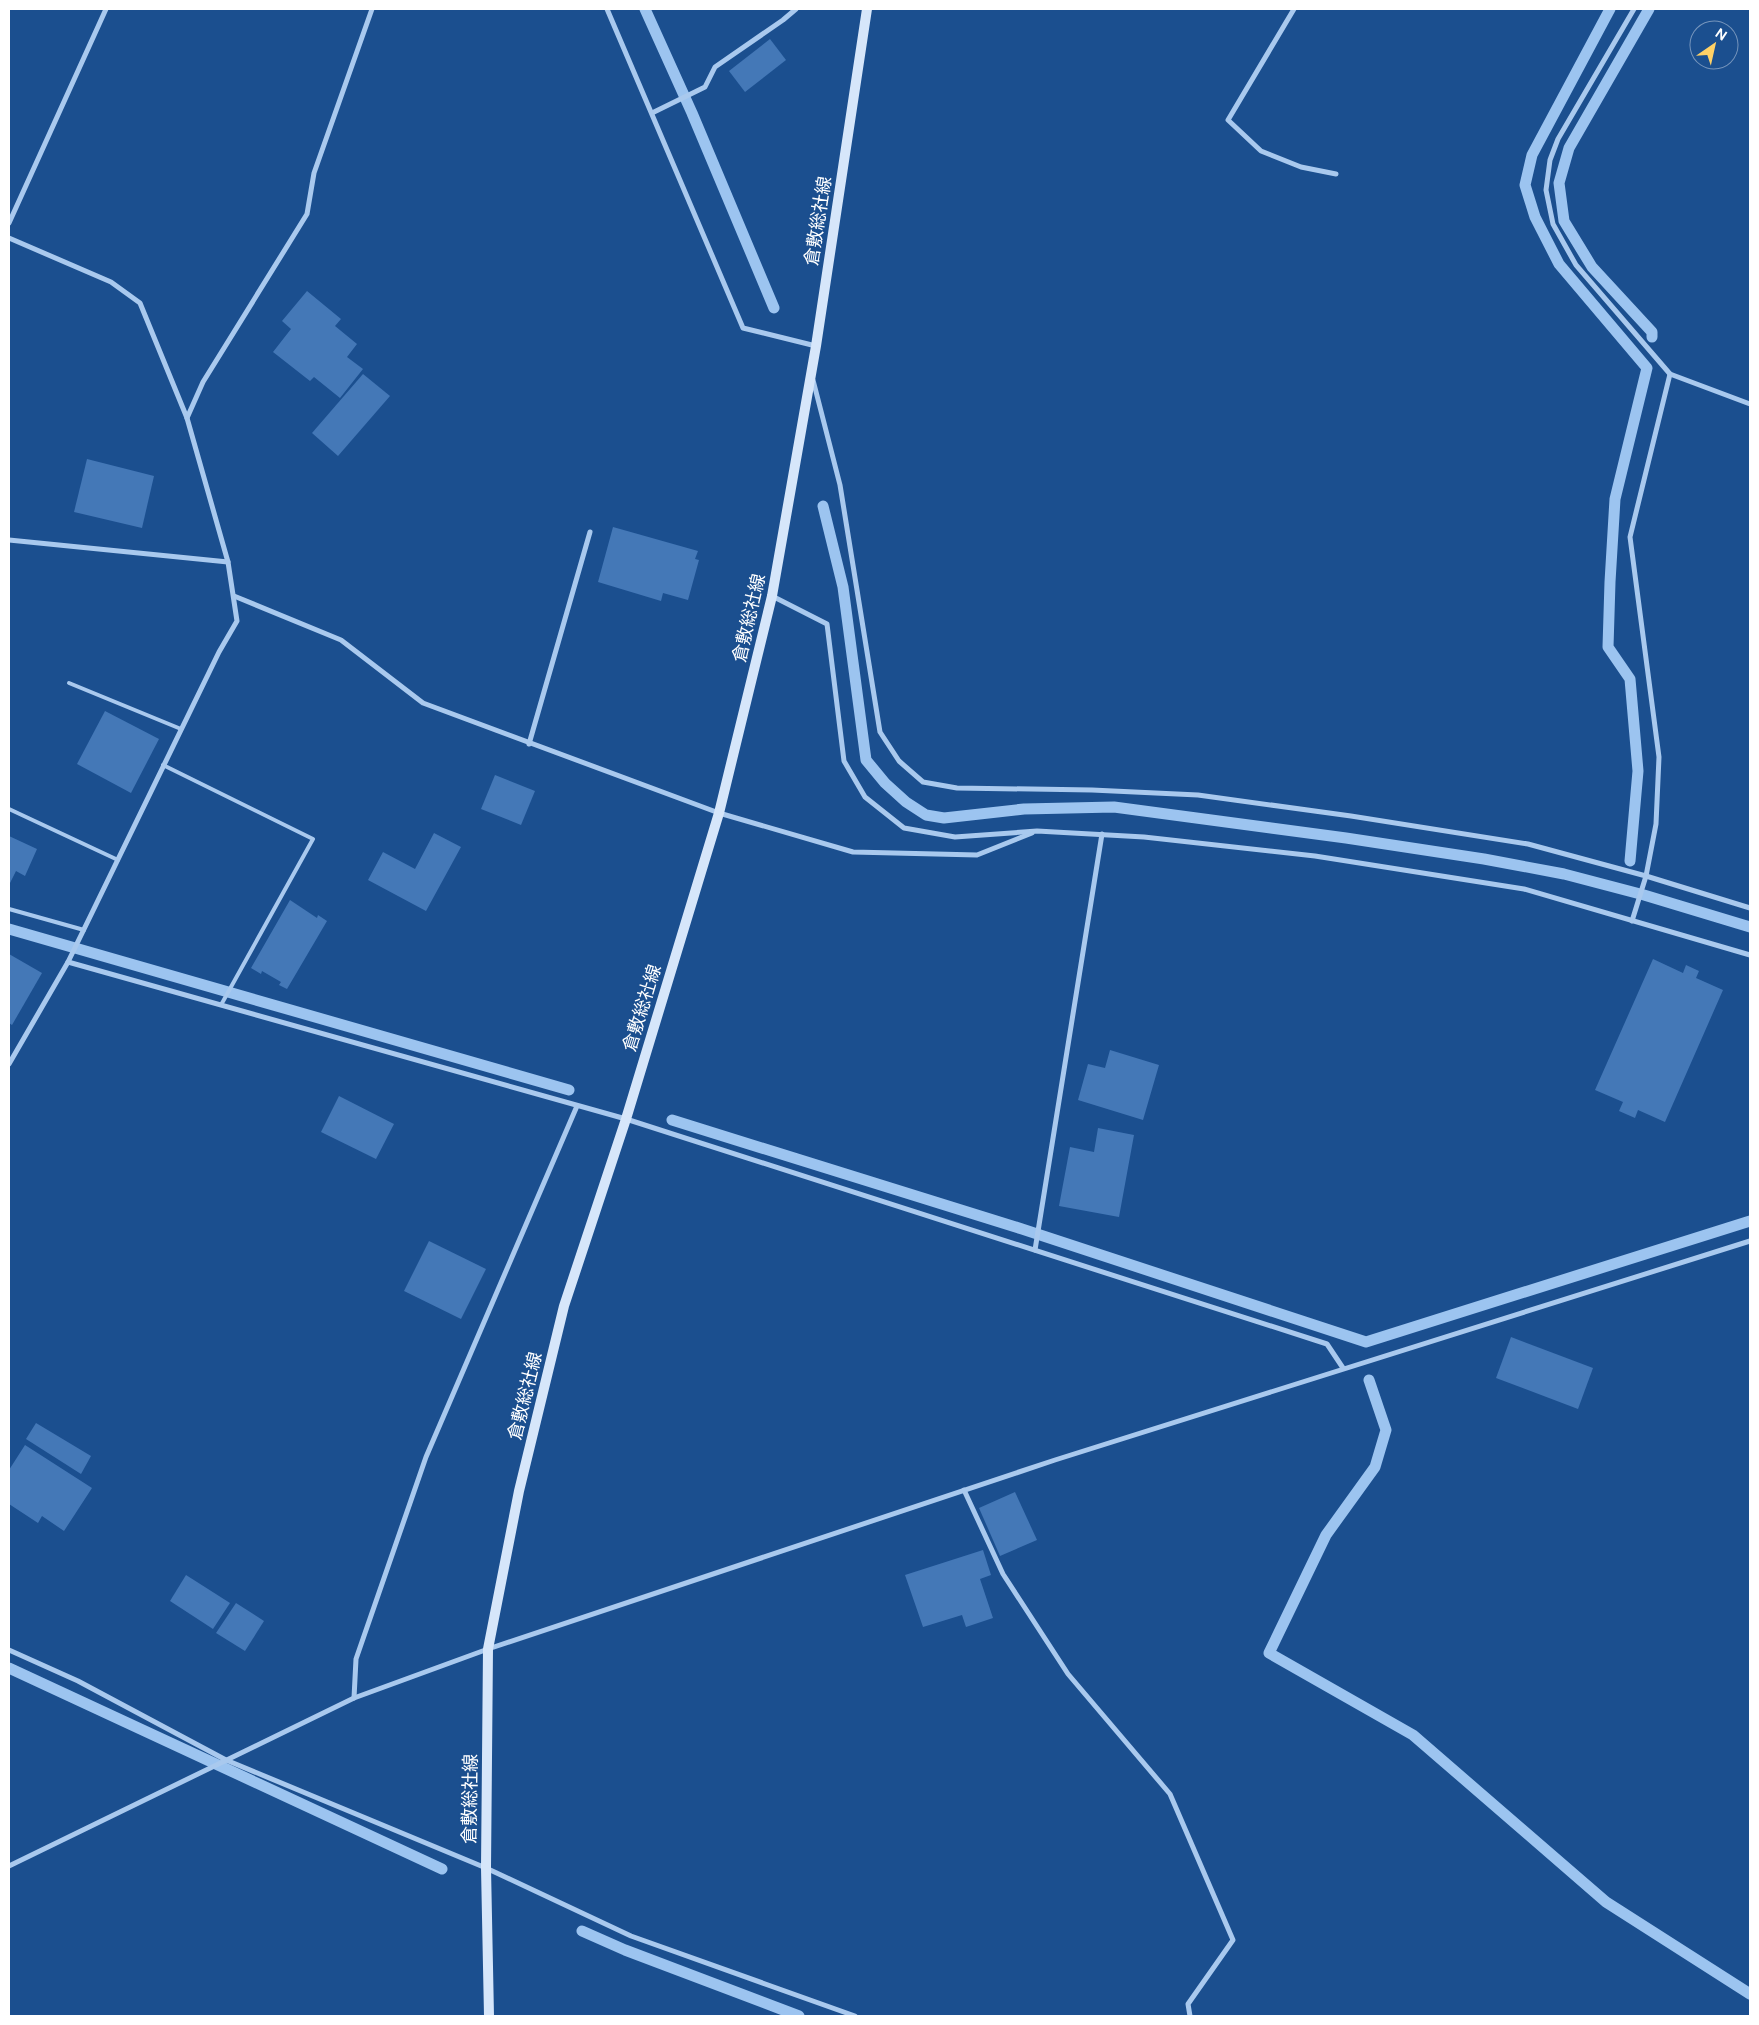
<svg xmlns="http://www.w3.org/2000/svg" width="1759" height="2025" viewBox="0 0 1759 2025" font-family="'DM Sans','Noto Sans JP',sans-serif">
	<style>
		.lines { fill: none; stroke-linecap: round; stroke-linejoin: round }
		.stream { stroke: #9cc4f0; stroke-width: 11 }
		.building { fill: #4478b7 }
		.lane { stroke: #a9c9ee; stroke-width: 4 }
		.street { stroke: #a9c9ee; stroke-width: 5 }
		.secondary { stroke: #d6e6fa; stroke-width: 10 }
		.labels { text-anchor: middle; stroke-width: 4; stroke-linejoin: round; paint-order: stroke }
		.street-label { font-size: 18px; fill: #fff; stroke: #1b4f8f }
	</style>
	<rect width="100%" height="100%" fill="#1b4f8f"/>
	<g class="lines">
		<g class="stream">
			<path d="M645,9L692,113L774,308"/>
			<path d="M1610,9L1532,155L1525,185L1535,217L1559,264L1647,368L1615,499L1610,582L1608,647L1630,679L1638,771L1630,861"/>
			<path d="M1649,9L1569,148L1559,183L1564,221L1592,267L1652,332V337"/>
			<path d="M823,506L843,587L866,760L885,783L906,802L926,815L944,818L1024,809L1114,807L1346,838L1484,859L1564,874L1644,895L1750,927"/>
			<path d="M9,929L569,1090"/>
			<path d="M672,1120L1022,1229L1366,1342L1750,1221"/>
			<path d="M1369,1380L1386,1430L1375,1467L1326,1535L1269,1653L1413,1735L1606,1902L1750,1994"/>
			<path d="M9,1668L442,1869"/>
			<path d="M582,1931L625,1950L799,2016"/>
		</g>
	</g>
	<g class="building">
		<path d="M770,39L786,60L745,92L729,71Z"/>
		<path d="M307,291L341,319L335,326L357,344L347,357L363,369L340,398L314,377L310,381L273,352L291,329L282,321Z"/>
		<path d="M363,374L390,396L338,456L312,433Z"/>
		<path d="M87,459L154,476L142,528L74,512Z"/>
		<path d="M613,527L698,551L695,559L699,560L688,600L663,593L661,601L598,582Z"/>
		<path d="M105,711L159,739L131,793L77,764Z"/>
		<path d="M495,775L535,791L521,825L481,809Z"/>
		<path d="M434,833L461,847L426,911L368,880L383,852L415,869Z"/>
		<path d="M9,836L37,849L25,876L16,871L9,885Z"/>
		<path d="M290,900L317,918L318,915L327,921L287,989L279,985L281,982L262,971L261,974L251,968Z"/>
		<path d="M9,954L42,973L12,1025L9,1023Z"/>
		<path d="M1653,959L1683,973L1686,965L1699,971L1696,978L1723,990L1665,1122L1638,1110L1635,1118L1619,1111L1623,1102L1595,1090Z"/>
		<path d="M1110,1050L1159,1065L1143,1120L1078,1100L1088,1064L1105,1068Z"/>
		<path d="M339,1096L394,1124L376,1159L321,1132Z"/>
		<path d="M1098,1128L1134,1135L1119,1217L1059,1206L1070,1147L1094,1152Z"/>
		<path d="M429,1241L486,1269L461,1319L404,1291Z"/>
		<path d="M1511,1337L1593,1368L1578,1409L1496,1378Z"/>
		<path d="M36,1423L91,1456L81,1474L26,1439Z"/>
		<path d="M25,1445L92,1488L64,1531L42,1516L38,1523L9,1504V1470Z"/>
		<path d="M1015,1492L1037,1540L1000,1556L979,1508Z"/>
		<path d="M983,1550L991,1575L980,1579L993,1618L966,1627L962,1615L923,1627L905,1575Z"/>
		<path d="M186,1575L230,1603L213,1629L170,1601Z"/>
		<path d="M236,1603L264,1621L245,1651L216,1633Z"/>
	</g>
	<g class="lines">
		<g class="lane">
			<path d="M69,683L181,729"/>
			<path d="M163,765L313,839L221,1005"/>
			<path d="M9,809L118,860"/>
			<path d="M9,909L84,930"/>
		</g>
		<g class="street">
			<path d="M607,9L743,328L816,346"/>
			<path d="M1294,9L1228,120L1261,151L1301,167L1336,174"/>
			<path d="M1634,9L1558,139L1550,160L1546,190L1553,224L1576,265L1670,374L1750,404"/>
			<path d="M652,113L705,87L715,67L783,20L796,9"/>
			<path d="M9,223L106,9"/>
			<path d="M9,238L111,282L140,303L187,418L228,562L237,621L219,652L68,962L9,1064"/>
			<path d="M813,380L840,485L880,732L899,761L923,782L957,788L1092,790L1198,795L1351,816L1528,844L1646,876L1750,908"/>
			<path d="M187,418L203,382L307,214L314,173L372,9"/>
			<path d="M9,540L228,562"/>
			<path d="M234,596L341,640L423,703L719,813L853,852L977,855L1032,833"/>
			<path d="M772,596L827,624L844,761L865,797L904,828L955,837L1037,831L1144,837L1315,856L1524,889L1750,955"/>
			<path d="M529,744L590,532"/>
			<path d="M1632,921L1646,876L1656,824L1659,757L1630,537L1670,374"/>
			<path d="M68,962L626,1119L1327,1344L1343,1368"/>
			<path d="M1035,1250L1102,834"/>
			<path d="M964,1490L1003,1574L1068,1674L1170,1794L1233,1940L1188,2004L1190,2016"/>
			<path d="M9,1650L78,1681L226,1760L486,1868L631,1936L855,2016"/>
			<path d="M354,1698L356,1659L426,1457L577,1106"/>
			<path d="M9,1866L354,1698L488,1649L1055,1460L1750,1241"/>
		</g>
		<path class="secondary" d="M489,2016L486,1868L488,1649L519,1491L564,1306L626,1119L719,813L772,596L816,346L867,9"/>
	</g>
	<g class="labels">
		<g class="street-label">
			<text transform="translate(818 221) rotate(-81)" y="6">倉敷総社線</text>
			<text transform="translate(749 618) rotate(-77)" y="6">倉敷総社線</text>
			<text transform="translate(642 1008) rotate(-73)" y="6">倉敷総社線</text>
			<text transform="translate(525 1396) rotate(-76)" y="6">倉敷総社線</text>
			<text transform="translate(470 1799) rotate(-89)" y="6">倉敷総社線</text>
		</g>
	</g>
	<rect width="1759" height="2025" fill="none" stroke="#ffffff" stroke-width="20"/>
	<g transform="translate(1714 45) rotate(34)"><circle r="24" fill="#1b4f8f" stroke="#7695bc"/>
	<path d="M0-4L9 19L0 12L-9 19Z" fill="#ffd166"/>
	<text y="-8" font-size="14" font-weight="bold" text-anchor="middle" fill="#ffffff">N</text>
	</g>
</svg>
